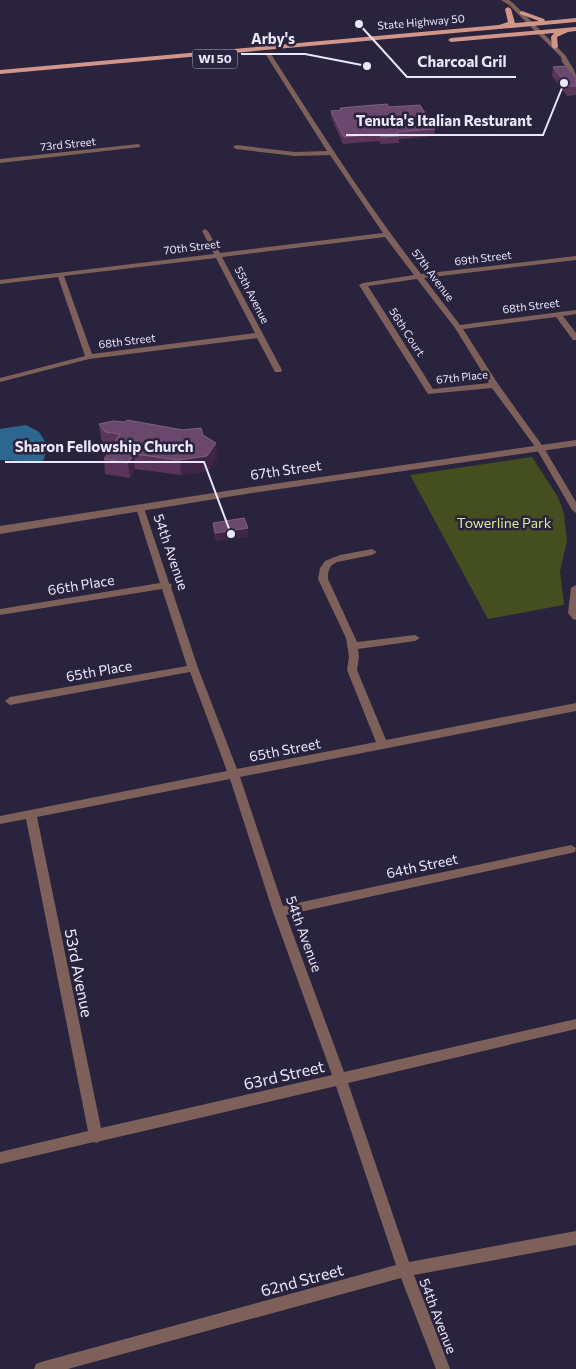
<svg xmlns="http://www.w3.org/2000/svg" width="576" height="1369" viewBox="0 0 576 1369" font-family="Commissioner,sans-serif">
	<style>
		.green { fill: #444e1e }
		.water { fill: #2d678f }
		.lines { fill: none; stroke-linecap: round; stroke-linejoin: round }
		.minor { fill: #7d6059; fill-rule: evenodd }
		.tertiary { fill: #7d6059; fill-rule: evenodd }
		.primary { fill: #d29689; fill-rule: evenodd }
		.wall { fill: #5b345c }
		.shaded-wall { fill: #402549 }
		.building { fill: #6a476d; stroke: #7e6083 }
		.labels { text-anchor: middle; stroke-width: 5; stroke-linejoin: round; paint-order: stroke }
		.far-street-label { font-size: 11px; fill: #e9e7f9; stroke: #29233e }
		.shield { fill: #29233e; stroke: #afacc1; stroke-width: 1 }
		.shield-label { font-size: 12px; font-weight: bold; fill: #e9e7f9 }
		.street-label { font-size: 14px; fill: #e9e7f9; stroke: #29233e }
		.park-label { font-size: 14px; fill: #d6eb90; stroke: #29233e }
		.near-street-label { font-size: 16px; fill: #e9e7f9; stroke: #29233e }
		.leader { fill: none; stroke: #e9e7f9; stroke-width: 2 }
		.callout-dot { fill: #e9e7f9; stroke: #29233e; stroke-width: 2 }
		.callout-label { font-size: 15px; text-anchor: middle; font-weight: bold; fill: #e9e7f9; stroke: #29233e; stroke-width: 5; stroke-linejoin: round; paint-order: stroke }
	</style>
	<rect width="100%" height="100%" fill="#29233e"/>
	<path class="green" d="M532,457L558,497L564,514L567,541L560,571L564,605L488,619L410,475Z"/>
	<path class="water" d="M26,425L39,432L48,446L43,462L0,460V429Z"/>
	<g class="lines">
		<g class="minor">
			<path d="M267,54H271C319,129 366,203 421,274L576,256V260L424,278L460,325L576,310V314L563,316L576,333V340H573L556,317L463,329L498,384L544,448L576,502V513L572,510L536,448L492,388L428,394L359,285L363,283L414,275L385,237L222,257L282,370L281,372H275L257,338L89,359L0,382V378L85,356L58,277L0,284V280L214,254L202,231L205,229L208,231L220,253L383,233L330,155L295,156L236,149L233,147L236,145L295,152L327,151L266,55ZM216,258L255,333L92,354L64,276ZM417,279L455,328L489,383L433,389L368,286Z"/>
			<path d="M138,144L140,145V147L0,163V159Z"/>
			<path d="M140,505L144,508L169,583L172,585L171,587L198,668L237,769L376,742L347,670L349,657L346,638L318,579L320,568L325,561L340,555L372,549L377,552L372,555L337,562C329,566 328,570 328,579L357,642L415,635L420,638L415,641L358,649L359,657L357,670L386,740L576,703V711L240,777L283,906L571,845L576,848L575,852L571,853L286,915L344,1072L576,1019V1029L348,1083L409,1262L576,1231V1245L414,1275L450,1369H436L401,1278L68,1369H34L36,1364L41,1362L396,1265L336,1086L101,1141L96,1143L94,1142L0,1164V1152L88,1131L26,819L0,824V816L227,771L190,672L10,705L5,701L10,697L187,666L162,589L0,615V609L160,583L136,508ZM230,779L273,912L332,1075L101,1128L37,817Z"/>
			<path d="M576,585V620L573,619L568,613L571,588Z"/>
		</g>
		<g class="tertiary">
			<path d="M501,0H509L513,3L566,56C569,64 576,69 576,78L562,62L561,57L509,5Z"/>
			<path d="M576,440V446L252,493L0,534V526L252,487Z"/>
		</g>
		<g class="primary">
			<path d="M508,7L511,9L515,23L539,21L520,14V12L522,11L544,19L545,21L576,18V22L0,74V70L499,25L508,22L505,9Z"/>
			<path d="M576,27V31L568,32L557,37L558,47L555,49L552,47L551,37L554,33L451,42L448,40L451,38Z"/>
		</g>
	</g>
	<g class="wall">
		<path d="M553,67L576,78V95L567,96L552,76Z"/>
		<path d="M389,107L435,129L434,136L399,139V143L381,144L379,141L343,144L331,117V111L340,110V108Z"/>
		<path d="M99,424L203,435L217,458L208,471L181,475L135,469L130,478L105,474L104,459L111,447H107L101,439Z"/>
		<path d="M213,523L248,528V536L217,541L213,531Z"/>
	</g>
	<g class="shaded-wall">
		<path d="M216,443L217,458L208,471L181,475L180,460Z"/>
		<path d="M134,454L135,469L130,478L128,463Z"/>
		<path d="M248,528V536L217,541L216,533Z"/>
	</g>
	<g class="building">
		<path d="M566,66L576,78V86H568L553,67Z"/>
		<path d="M387,104L389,107L420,105L435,129L397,132L399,136L381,137L380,134L344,137L331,111L342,110L340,108Z"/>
		<path d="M127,420L183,430L201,428L203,435L216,443L207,456L180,460L134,454L128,463L104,459L120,434L105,432L99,424L113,421L125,422Z"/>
		<path d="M244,518L248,528L216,533L213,523Z"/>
	</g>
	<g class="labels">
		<g class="far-street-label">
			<text transform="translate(421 22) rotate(-5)" y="4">State Highway 50</text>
			<text transform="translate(68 144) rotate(-6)" y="4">73rd Street</text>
			<text transform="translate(192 247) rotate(-7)" y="4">70th Street</text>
			<text transform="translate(483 258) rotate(-7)" y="4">69th Street</text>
			<text transform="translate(433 275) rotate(53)" y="4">57th Avenue</text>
			<text transform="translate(252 295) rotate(63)" y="4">55th Avenue</text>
			<text transform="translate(531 306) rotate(-7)" y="4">68th Street</text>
			<text transform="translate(407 332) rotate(57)" y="4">56th Court</text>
			<text transform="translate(127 341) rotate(-7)" y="4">68th Street</text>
			<text transform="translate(462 377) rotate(-6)" y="4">67th Place</text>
		</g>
		<rect class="shield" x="192.5" y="49.5" width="45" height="19" rx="4"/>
		<g class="shield-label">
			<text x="215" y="63">WI 50</text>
		</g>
		<g class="street-label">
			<text transform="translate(286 470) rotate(-8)" y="5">67th Street</text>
			<text transform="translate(171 552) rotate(71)" y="5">54th Avenue</text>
			<text transform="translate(81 585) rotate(-9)" y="5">66th Place</text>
			<text transform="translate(99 671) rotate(-10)" y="5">65th Place</text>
			<text transform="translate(285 750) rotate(-11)" y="5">65th Street</text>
			<text transform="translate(422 866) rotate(-12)" y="5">64th Street</text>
			<text transform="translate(304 934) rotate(70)" y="5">54th Avenue</text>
			<text transform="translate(438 1316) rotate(69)" y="5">54th Avenue</text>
		</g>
		<g class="park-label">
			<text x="504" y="528">Towerline Park</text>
		</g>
		<g class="near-street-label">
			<text transform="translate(79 973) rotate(79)" y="6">53rd Avenue</text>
			<text transform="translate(284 1075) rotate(-13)" y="6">63rd Street</text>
			<text transform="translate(302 1280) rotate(-15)" y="6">62nd Street</text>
		</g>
	</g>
	<path class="leader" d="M367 66L305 54H241M359 24L407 77H516M564 83L543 135H346M231 534L204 462H5"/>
	<g class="callout-dot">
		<circle cx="367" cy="66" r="5"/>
		<circle cx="359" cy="24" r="5"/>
		<circle cx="564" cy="83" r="5"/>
		<circle cx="231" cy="534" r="5"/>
	</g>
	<g class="callout-label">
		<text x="273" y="44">Arby's</text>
		<text x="462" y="67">Charcoal Gril</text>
		<text x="444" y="126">Tenuta's Italian Resturant</text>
		<text x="104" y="452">Sharon Fellowship Church</text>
	</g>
</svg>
